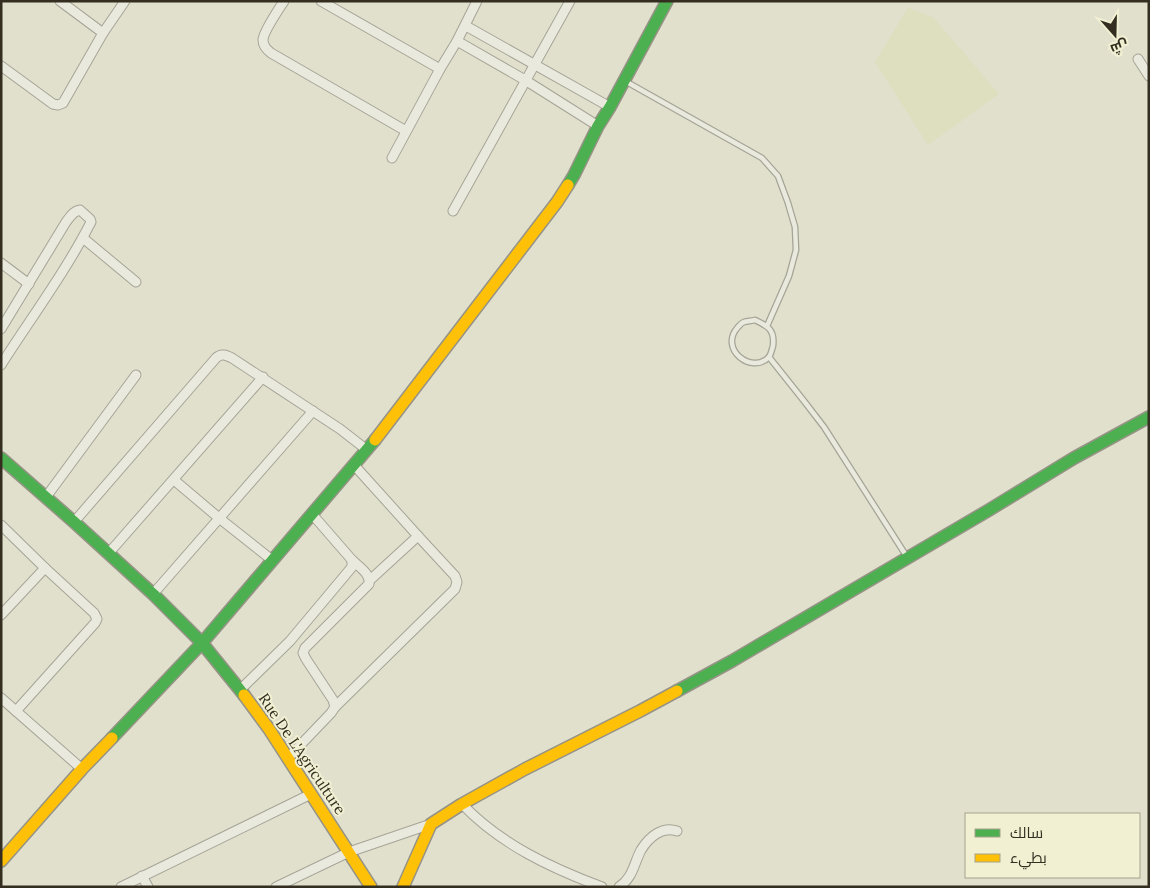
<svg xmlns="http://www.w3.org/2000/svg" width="1150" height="888" viewBox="0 0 1150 888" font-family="Lora,Cairo,serif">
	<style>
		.farmland { fill: #dddfbf }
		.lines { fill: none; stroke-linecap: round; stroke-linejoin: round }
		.lane-casing { stroke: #a6a496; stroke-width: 7 }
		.street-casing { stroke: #a6a496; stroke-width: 11 }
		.fast-casing { stroke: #969386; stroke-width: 14 }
		.slow-casing { stroke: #969386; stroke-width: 14 }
		.lane { stroke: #eae9de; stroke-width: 4.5 }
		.street { stroke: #eae9de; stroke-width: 9 }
		.fast { stroke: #4caf50; stroke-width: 11 }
		.slow { stroke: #ffc107; stroke-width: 11 }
		.labels { text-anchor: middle; stroke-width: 4; stroke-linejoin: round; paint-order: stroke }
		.street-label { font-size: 15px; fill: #332e1f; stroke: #f1f0d3 }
	</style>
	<rect width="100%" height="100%" fill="#e1e0cd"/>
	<path class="farmland" d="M908,8L933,17L999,94L928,145L875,62Z"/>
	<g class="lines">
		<defs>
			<g id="lane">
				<path d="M625,81L762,158L778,176L788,203L795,227L796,250L789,276L767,326"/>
				<path d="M755,320C768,326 775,330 773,346C772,349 771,354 769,357C752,375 718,349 738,327C740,325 741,323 744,322C747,321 752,321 755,320Z"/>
				<path d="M769,357L804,401L824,427L907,557"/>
			</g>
			<g id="street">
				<path d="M60,1L103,33"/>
				<path d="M284,1C279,9 263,32 263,40C263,46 267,50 271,53L406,131"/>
				<path d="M321,1L440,69"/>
				<path d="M466,26L610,107"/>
				<path d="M457,41L525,80L598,126"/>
				<path d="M1138,59L1149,76"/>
				<path d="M1,66L53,104L58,105L63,103L103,33L125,1"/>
				<path d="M392,158L440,69L457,41L477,1"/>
				<path d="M453,211L570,1"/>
				<path d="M83,238L136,282"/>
				<path d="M1,263L29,284"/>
				<path d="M1,329L66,222C70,217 73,211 80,210L90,219L91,222C66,271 31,318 1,365"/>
				<path d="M354,465L418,536L370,580"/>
				<path d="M174,480L219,518L272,560"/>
				<path d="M46,497L136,375"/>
				<path d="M74,522L216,358C221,353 226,355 232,358L340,429L367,450"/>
				<path d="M1,525L45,568L94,613L97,619L95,623L16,711"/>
				<path d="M108,554L263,377"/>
				<path d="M153,594L313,411"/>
				<path d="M1,615L45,568"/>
				<path d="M240,690L290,641L352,567V560L312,514"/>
				<path d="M1,698L82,769"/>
				<path d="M335,707L455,589L457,582L455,576L418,536"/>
				<path d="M288,758L331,713L335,707L333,700L306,659L303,653L305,648L369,584C371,574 359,567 352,560"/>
				<path d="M462,804C500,844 551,868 602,887"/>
				<path d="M142,876L148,887"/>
				<path d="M121,887L311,794"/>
				<path d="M276,887L349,852L431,824"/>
				<path d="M619,887C633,878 634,863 641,850C649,837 662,826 677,831"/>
			</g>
			<g id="fast">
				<path d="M568,185L574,175L598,126L610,107L667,1"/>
				<path d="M1,458L74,522L153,594L202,643L244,695"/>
				<path d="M677,691L732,661L989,510L1074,458L1149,417"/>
				<path d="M112,738L202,643L375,440"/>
			</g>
			<g id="slow">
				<path d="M375,440L557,202L568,185"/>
				<path d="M244,695L269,729L371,887"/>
				<path d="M1,861L82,769L112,738"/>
				<path d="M403,887L431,824L462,804L525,769L640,711L677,691"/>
			</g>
		</defs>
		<use href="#lane" class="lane-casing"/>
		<use href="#street" class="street-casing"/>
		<use href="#fast" class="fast-casing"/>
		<use href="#slow" class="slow-casing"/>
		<use href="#lane" class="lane"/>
		<use href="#street" class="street"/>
		<use href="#fast" class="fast"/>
		<use href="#slow" class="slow"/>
	</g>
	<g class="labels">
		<g class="street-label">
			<text transform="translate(302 754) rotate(56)" y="5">Rue De L'Agriculture</text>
		</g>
	</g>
	<rect width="1150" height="888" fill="none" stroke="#332e1f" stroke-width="5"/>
	<rect x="965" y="813" width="175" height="65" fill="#f1f0d3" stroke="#a5a28b"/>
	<rect x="975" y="829" width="25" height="8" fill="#4caf50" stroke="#a5a28b"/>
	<text x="1010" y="838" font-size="15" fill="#332e1f">سالك</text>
	<rect x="975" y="854" width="25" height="8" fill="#ffc107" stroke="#a5a28b"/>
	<text x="1010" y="863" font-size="15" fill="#332e1f">بطيء</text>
	<g transform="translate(1115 35) rotate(160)" stroke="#f1f0d3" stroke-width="4" paint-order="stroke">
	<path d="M0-4L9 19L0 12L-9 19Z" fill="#332e1f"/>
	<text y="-8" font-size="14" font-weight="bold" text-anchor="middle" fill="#332e1f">ش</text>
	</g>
</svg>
